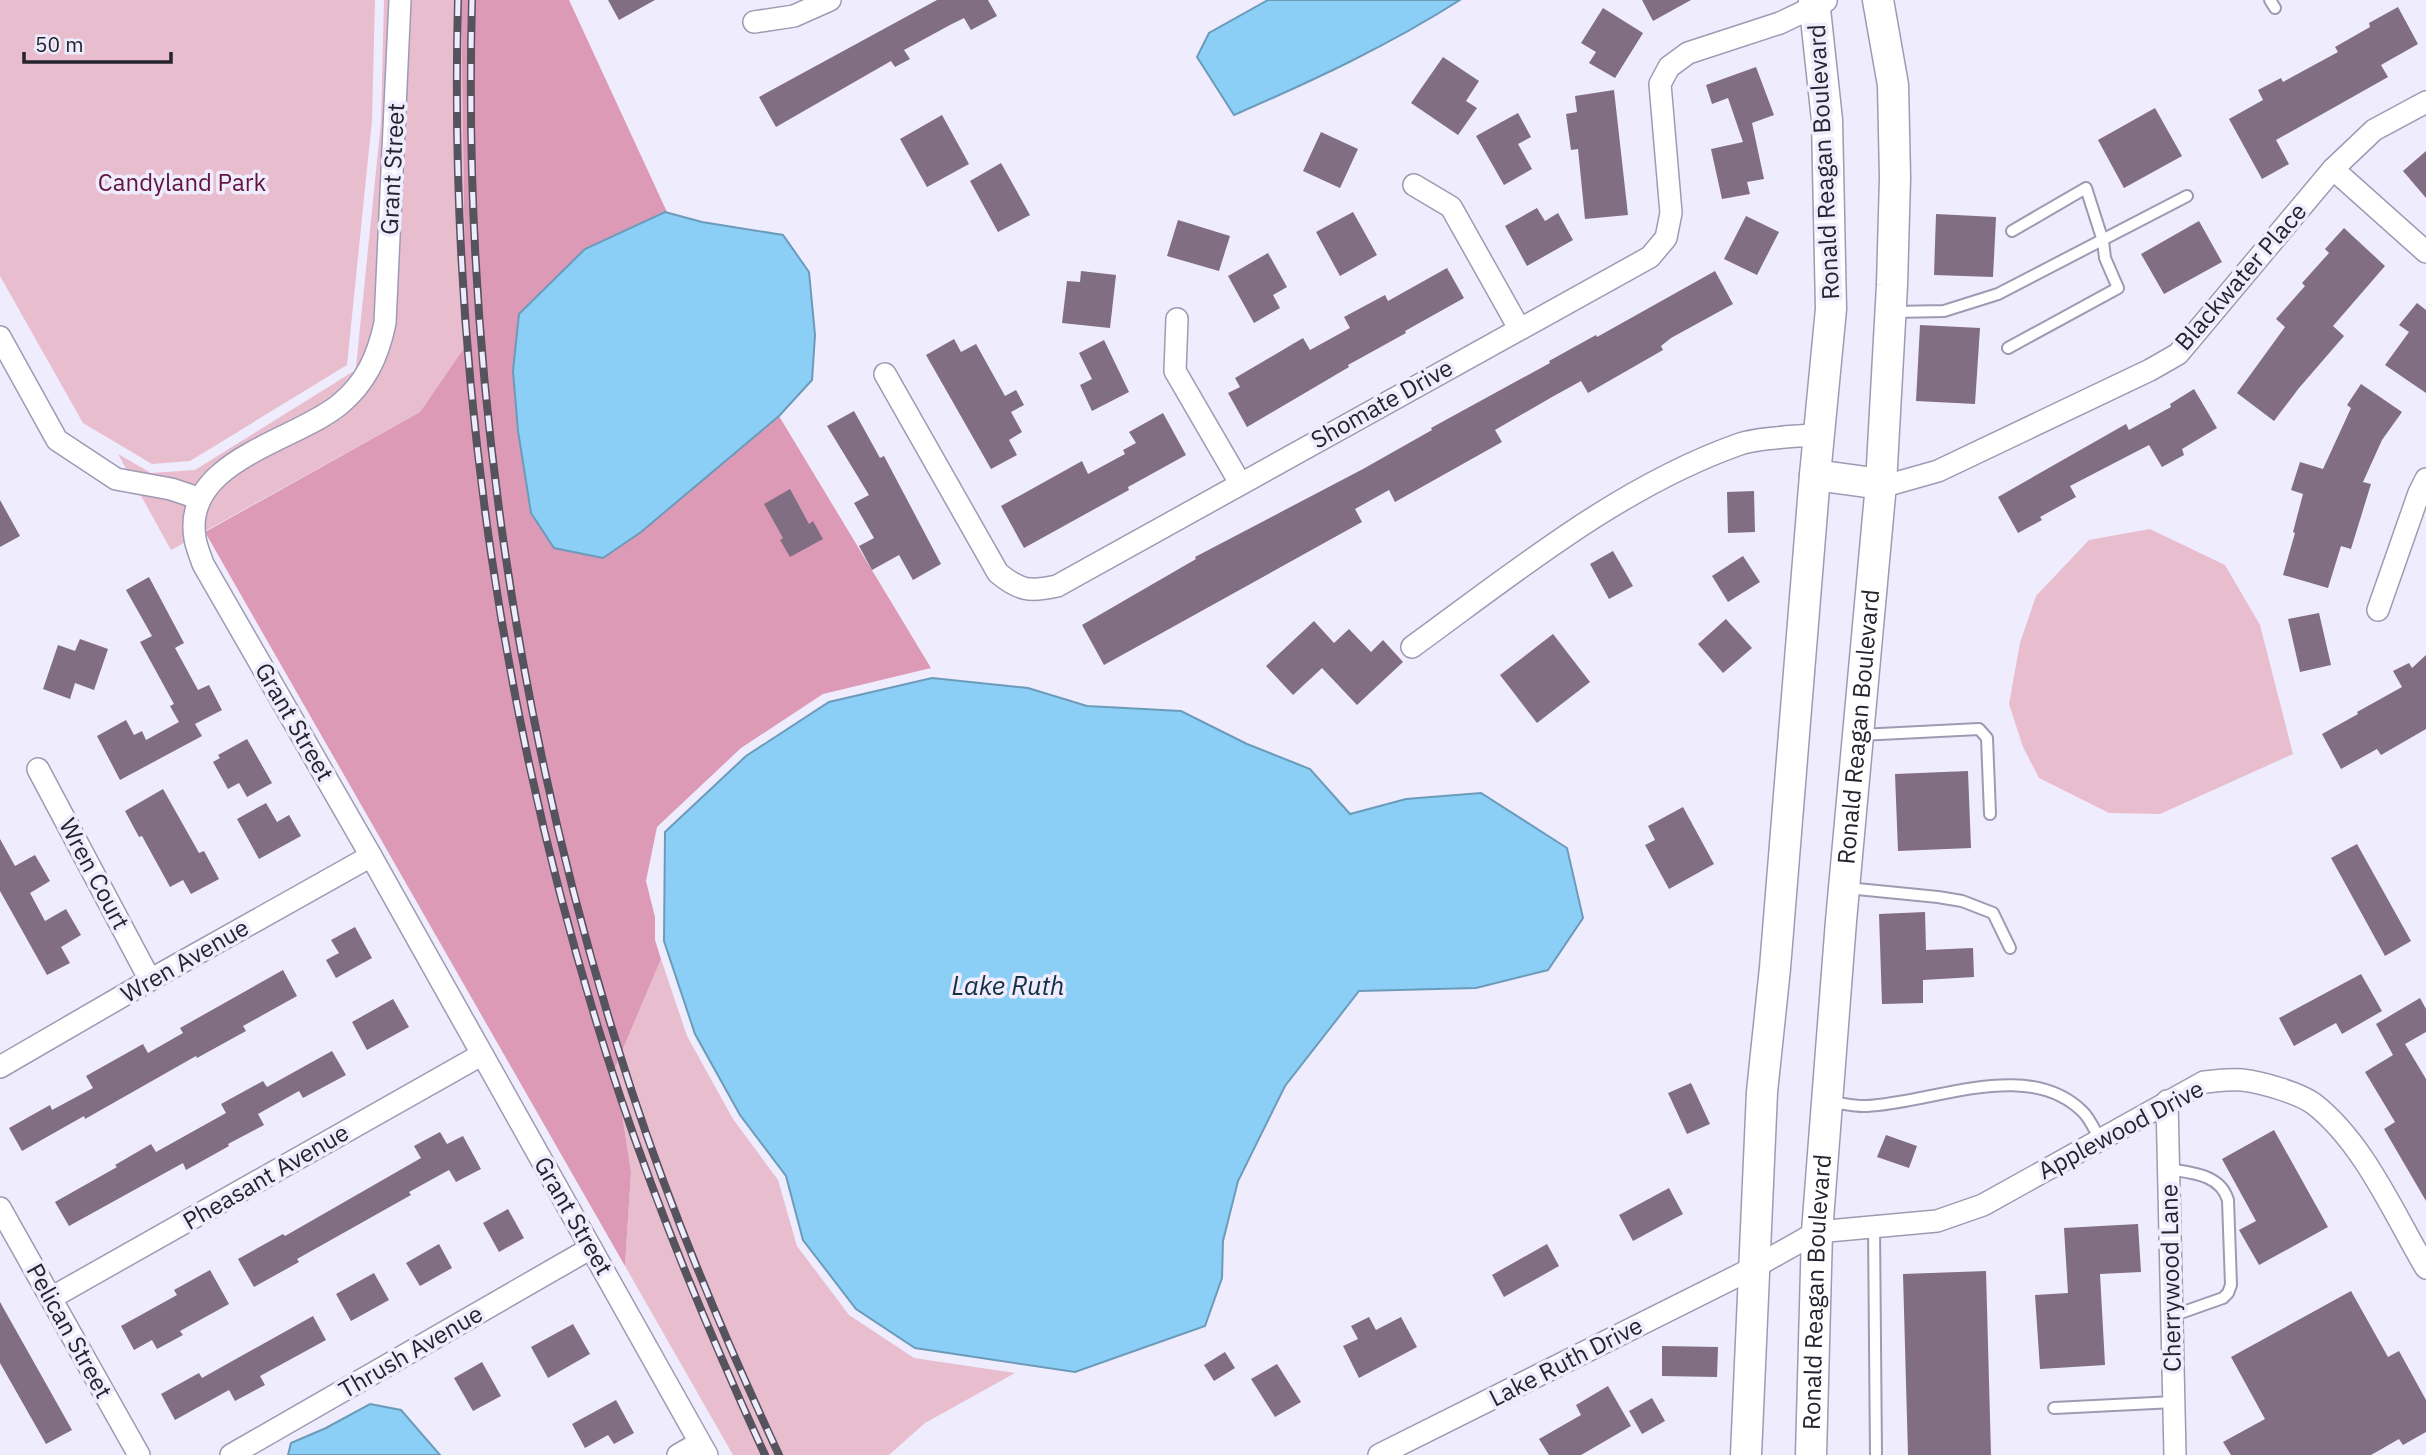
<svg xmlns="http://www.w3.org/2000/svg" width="2426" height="1455" viewBox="0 0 2426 1455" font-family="'IBM Plex Sans',sans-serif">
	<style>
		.green { fill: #e8bdce }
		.forest { fill: #dd9ab6 }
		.water { fill: #8bcff6; stroke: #6c9bba; stroke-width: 2 }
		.building { fill: #816e83 }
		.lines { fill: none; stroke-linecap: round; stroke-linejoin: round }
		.service-casing { stroke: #9f9ab4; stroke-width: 14 }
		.minor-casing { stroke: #9f9ab4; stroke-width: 24 }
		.secondary-casing { stroke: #9f9ab4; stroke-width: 33 }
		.service { stroke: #fff; stroke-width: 10 }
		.minor { stroke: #fff; stroke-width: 21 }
		.secondary { stroke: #fff; stroke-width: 30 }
		.rail-casing { stroke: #55535e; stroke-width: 8 }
		.rail { stroke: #efecfd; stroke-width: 5; stroke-dasharray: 16; stroke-linecap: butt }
		.labels { text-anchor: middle; stroke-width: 7; stroke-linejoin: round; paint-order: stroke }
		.street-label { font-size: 24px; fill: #25232d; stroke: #efecfd }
		.park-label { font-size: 24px; fill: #63143e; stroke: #efecfd }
		.water-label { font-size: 26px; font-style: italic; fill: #133142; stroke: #efecfd }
	</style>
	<rect width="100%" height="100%" fill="#efecfd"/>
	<g class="green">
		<path d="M0,0H375L372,120L347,365L190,461L152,464L83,423L0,276Z"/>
		<path d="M384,0H390L375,320C366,362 354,373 325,404L340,420C374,384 385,374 396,325L411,0H461L466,345L420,412L171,550L118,454L151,473L195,470L354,371L356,367L381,122Z"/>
		<path d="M2150,529L2225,565L2260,625L2293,754L2160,814L2109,813L2039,778L2023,747L2009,704L2020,643L2036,596L2089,540Z"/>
		<path d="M661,959L687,1036L733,1119L778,1180L797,1246L849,1315L914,1358L1015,1373L925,1423L889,1455H733L625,1266L631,1172L615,1068Z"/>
	</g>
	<path class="forest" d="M461,0H569L667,212L585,249L519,314L513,372L603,558L641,532L779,416L931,668L823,694L741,748L657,827L646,881L655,917V940L661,959L615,1068L631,1172L625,1266L205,532L420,412L466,345Z"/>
	<g class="water">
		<path d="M1268,0H1460C1388,46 1312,81 1234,115L1197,57L1209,33Z"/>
		<path d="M665,212L702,222L783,235L809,272L815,335L812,380L779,416L641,532L603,558L554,548L531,513L518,431L513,371L519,314L585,249Z"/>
		<path d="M932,678L1028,688L1087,706L1181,711L1247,744L1310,769L1350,814L1406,799L1481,793L1567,848L1583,918L1548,970L1476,988L1359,991L1285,1086L1238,1181L1223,1241L1222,1278L1205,1326L1075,1372L915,1348L856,1309L803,1240L786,1176L740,1115L695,1034L664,941L665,832L746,756L829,702Z"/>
		<path d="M370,1404L401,1410L440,1455H288L291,1443L326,1428Z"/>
	</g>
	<g class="building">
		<path d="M608,0H655L619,20Z"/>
		<path d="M937,0H988L997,16L971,30L964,18L950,25L904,50L910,59L895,67L891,61L776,127L759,97Z"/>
		<path d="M1642,0H1691L1653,21Z"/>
		<path d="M2398,7L2418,44L2381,65L2388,77L2276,140L2289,164L2262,179L2229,119L2263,100L2258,90L2281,78L2283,82L2338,52L2335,47L2370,27L2369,23Z"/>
		<path d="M1603,8L1643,33L1615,78L1589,63L1596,52L1581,43Z"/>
		<path d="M1443,57L1479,81L1466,101L1477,108L1458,135L1411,103Z"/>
		<path d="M1756,67L1774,115L1752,123L1764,179L1747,182L1750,194L1722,199L1711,149L1743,142L1728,98L1712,104L1706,85Z"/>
		<path d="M1614,90L1628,215L1585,219L1578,149L1571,150L1566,114L1577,112L1575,96Z"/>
		<path d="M2155,108L2182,156L2124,188L2098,140Z"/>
		<path d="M1518,113L1531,137L1518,144L1532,169L1504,185L1476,136Z"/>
		<path d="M942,115L969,164L927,187L900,139Z"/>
		<path d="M1321,132L1358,149L1340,188L1303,171Z"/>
		<path d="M2426,151V198L2403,171Z"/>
		<path d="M1001,163L1030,215L998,232L970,181Z"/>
		<path d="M1537,208L1545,221L1558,213L1573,240L1527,266L1505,226Z"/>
		<path d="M1353,212L1377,255L1340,276L1316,232Z"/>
		<path d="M1936,214L1996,217L1993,277L1934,275Z"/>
		<path d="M1746,216L1779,232L1757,275L1724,259Z"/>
		<path d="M1178,220L1230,236L1219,271L1167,256Z"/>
		<path d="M2199,221L2222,262L2164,294L2141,254Z"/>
		<path d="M2344,228L2385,266L2333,326L2344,336L2299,388L2274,421L2237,393L2285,327L2276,319L2305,286L2302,283L2329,253L2325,249Z"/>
		<path d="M1268,253L1287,287L1273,295L1280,308L1254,323L1228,276Z"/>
		<path d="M1447,268L1464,298L1405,331L1406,333L1348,365L1349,367L1247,427L1228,393L1240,387L1235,378L1303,338L1310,350L1350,328L1344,317L1385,295L1388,301Z"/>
		<path d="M1081,271L1116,275L1110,328L1062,323L1067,281L1080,282Z"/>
		<path d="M1715,271L1733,304L1671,338L1661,346L1663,350L1588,393L1581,381L1552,397L1495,430L1502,442L1395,502L1389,490L1355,509L1362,522L1104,665L1082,625L1196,559L1195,557L1363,469L1432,430L1431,428L1550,363L1549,361L1596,335L1597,337Z"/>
		<path d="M2417,303L2426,310V393L2385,365L2409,332L2399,325Z"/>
		<path d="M1920,325L1980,328L1975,404L1916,401Z"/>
		<path d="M954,339L961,352L976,344L1005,396L1016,390L1024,405L1011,412L1022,432L1009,440L1017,455L991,469L926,355Z"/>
		<path d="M1104,340L1129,392L1092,411L1080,385L1092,379L1079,353Z"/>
		<path d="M2361,384L2402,412L2382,440L2363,482L2371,484L2351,549L2341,546L2328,588L2283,575L2295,533L2293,532L2303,494L2291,490L2300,462L2323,469L2351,408L2347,405Z"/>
		<path d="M2194,389L2217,428L2182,449L2184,455L2162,467L2149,445L2070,486L2076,497L2040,517L2042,520L2018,533L1998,497L2126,424L2129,430L2171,407L2170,404Z"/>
		<path d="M854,411L880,458L884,456L941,564L913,580L899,555L872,570L859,546L874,538L854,503L869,495L827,426Z"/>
		<path d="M1163,413L1186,455L1128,487L1129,490L1024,548L1001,506L1082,461L1088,474L1125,454L1123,450L1136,443L1129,432Z"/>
		<path d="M790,489L809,524L813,521L823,539L790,557L780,540L783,538L764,504Z"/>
		<path d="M1754,491L1755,532L1728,533L1727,492Z"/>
		<path d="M0,500L20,536L0,547Z"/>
		<path d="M1613,551L1633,586L1609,599L1590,564Z"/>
		<path d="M1743,556L1760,582L1728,602L1712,576Z"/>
		<path d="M149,577L184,643L175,648L198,690L209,685L222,710L195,724L202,736L120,780L97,736L126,720L134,735L142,731L146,740L179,722L170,706L174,704L140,642L152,636L126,590Z"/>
		<path d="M2319,613L2331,665L2300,672L2288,619Z"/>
		<path d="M1726,619L1752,648L1723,673L1698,644Z"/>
		<path d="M1314,621L1334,643L1349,629L1371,652L1383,640L1403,662L1357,705L1322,668L1293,695L1266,666Z"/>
		<path d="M1553,634L1590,682L1537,723L1500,675Z"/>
		<path d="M80,639L108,649L94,690L75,683L70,699L43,689L58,645L75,651Z"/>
		<path d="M2426,655V729L2381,755L2377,749L2341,769L2322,734L2358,714L2357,712L2402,687L2393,671L2409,663L2412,668Z"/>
		<path d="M247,739L272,783L247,797L239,783L228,789L213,762L220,758L218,755Z"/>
		<path d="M1968,771L1971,848L1898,851L1895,774Z"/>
		<path d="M163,789L199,853L204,851L219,879L191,894L183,880L170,887L142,836L139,837L125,811Z"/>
		<path d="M266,803L277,822L289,815L301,836L259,859L237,819Z"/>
		<path d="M1683,807L1714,864L1669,889L1645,845L1655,840L1648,826Z"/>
		<path d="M0,839L15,866L35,855L50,881L30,893L45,921L66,909L81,935L61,947L70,963L47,975L0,891Z"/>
		<path d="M2357,844L2411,941L2385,956L2331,858Z"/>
		<path d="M1925,912L1926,950L1973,948L1974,977L1923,980V1003L1882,1004L1879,914Z"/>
		<path d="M355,927L372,958L336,978L326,960L339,953L331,940Z"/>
		<path d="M283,970L297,996L243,1026L246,1031L197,1058L196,1056L85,1119L84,1116L22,1151L9,1128L50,1105L52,1110L93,1088L86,1076L143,1044L148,1053L183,1033L180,1028Z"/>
		<path d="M2361,974L2382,1011L2342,1034L2336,1023L2294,1046L2279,1018Z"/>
		<path d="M2420,998L2426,1009V1032L2405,1044L2426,1079V1201L2384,1129L2395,1122L2365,1072L2393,1055L2376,1024Z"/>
		<path d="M393,999L409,1027L367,1050L352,1022Z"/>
		<path d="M332,1051L346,1075L303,1098L299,1091L258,1114L264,1125L228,1144L229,1146L186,1170L183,1163L69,1226L55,1202L117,1167L115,1165L151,1144L156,1152L226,1113L221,1104L263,1081L267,1087Z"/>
		<path d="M1691,1083L1710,1124L1687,1134L1668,1093Z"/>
		<path d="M2274,1130L2328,1227L2259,1265L2239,1230L2256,1221L2222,1159Z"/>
		<path d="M440,1132L447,1144L463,1136L481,1169L456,1182L449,1170L409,1192L411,1195L297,1259L299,1262L254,1287L238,1259L283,1234L285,1236L421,1158L414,1146Z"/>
		<path d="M1886,1135L1917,1146L1909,1168L1877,1157Z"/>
		<path d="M1669,1188L1683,1214L1633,1241L1619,1215Z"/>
		<path d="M508,1209L524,1238L499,1252L483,1223Z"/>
		<path d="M2138,1224L2141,1272L2100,1274L2105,1365L2040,1369L2035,1295L2068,1293L2064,1228Z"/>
		<path d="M439,1244L452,1268L420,1286L406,1263Z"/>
		<path d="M1547,1244L1559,1266L1504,1297L1492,1275Z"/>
		<path d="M210,1270L229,1304L180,1331L183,1335L157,1349L152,1340L134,1350L121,1326L177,1295L174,1290Z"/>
		<path d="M1986,1271L1991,1455H1908L1903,1274Z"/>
		<path d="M374,1273L389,1300L351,1321L336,1294Z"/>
		<path d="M2351,1291L2388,1357L2399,1351L2426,1400V1432L2403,1445L2399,1439L2371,1455H2231L2223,1442L2265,1419L2231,1357Z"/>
		<path d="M0,1302L72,1430L46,1444L0,1363Z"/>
		<path d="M313,1316L326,1340L260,1376L265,1385L235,1401L229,1390L175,1420L161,1394L199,1373L202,1378Z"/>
		<path d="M1369,1317L1376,1330L1401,1317L1417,1347L1359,1378L1343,1346L1358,1339L1351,1326Z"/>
		<path d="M573,1324L590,1354L548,1378L531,1347Z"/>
		<path d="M1662,1346L1718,1347L1717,1377L1662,1376Z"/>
		<path d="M1225,1352L1235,1368L1214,1381L1204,1365Z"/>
		<path d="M482,1362L501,1396L473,1411L454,1378Z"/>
		<path d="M1277,1364L1301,1402L1275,1417L1251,1379Z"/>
		<path d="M1608,1386L1631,1426L1581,1455H1549L1539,1439L1581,1415L1576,1405Z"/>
		<path d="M1652,1398L1665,1421L1642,1434L1629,1411Z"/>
		<path d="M616,1400L634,1433L614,1444L608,1435L585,1448L572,1424Z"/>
	</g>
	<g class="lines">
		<defs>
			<g id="service">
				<path d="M2270,0L2275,8"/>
				<path d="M1893,312L1944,311L1998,294L2187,196"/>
				<path d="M2008,348L2118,288L2105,258L2103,241L2086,188L2012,231"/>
				<path d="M1860,735L1979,729L1987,738L1990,814"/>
				<path d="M1847,888L1938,897L1962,901L1993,913L2010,948"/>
				<path d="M1830,1102C1842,1103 1855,1107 1867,1106C1934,1103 2028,1057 2083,1112C2090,1119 2095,1131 2100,1139"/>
				<path d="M2168,1169C2192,1173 2220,1174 2228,1200L2231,1285L2228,1293L2223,1298L2172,1316"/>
				<path d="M1874,1227L1876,1455"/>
				<path d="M2054,1408L2174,1402"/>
			</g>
			<g id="minor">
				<path d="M400,0L385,323C378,356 366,383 339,405C293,442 182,461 195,538C196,546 200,555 203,564L371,856L707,1455"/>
				<path d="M754,22L794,16L830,0"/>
				<path d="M2333,169L2426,252"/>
				<path d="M1414,185L1451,207L1519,328"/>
				<path d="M1177,319L1175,371L1240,483"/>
				<path d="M0,337L57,440L116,479L171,489L198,498"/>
				<path d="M885,374L998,573C1020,591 1030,592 1057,586L1650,257L1666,238L1671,213L1660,84L1669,67L1688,53L1780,23L1826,1"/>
				<path d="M1881,484H1892L1938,471L2150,370L2178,354L2333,169L2374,130L2426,102"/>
				<path d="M2378,610L2419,493L2426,479"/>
				<path d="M1412,647C1514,573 1620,486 1740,444C1760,437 1797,437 1820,434"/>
				<path d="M38,769L150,980"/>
				<path d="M0,1067L150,980L371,856"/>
				<path d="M2167,1101L2175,1455"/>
				<path d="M0,1208L139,1455"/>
				<path d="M51,1298L481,1055"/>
				<path d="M231,1455L591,1248"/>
				<path d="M678,1455L699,1443"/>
				<path d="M1379,1455L1753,1268L1817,1232L1937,1221L1983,1205L2204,1082C2216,1081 2230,1079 2242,1080C2261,1082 2299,1093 2314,1104C2364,1143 2394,1214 2426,1268"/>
			</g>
			<g id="secondary">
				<path d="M1815,475L1881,484"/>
				<path d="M1746,1455L1762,1092L1775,968L1815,475L1831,309L1827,120L1814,0"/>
				<path id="s1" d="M1811,1455L1817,1232L1841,921L1881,484L1892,285L1895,178L1893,85L1878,0"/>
			</g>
		</defs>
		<use href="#service" class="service-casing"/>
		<use href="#minor" class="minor-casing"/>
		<use href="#secondary" class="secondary-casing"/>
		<use href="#service" class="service"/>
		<use href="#minor" class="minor"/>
		<use href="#secondary" class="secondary"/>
		<defs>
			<g id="rail">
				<path d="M458,0C448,372 503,746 621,1099C662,1220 711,1338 765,1455"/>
				<path d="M472,0C462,369 517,741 632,1092C673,1216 724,1337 779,1455"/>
			</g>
		</defs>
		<use href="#rail" class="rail-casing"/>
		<use href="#rail" class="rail"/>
	</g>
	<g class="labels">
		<g class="street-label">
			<text transform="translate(1824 162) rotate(-93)" y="8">Ronald Reagan Boulevard</text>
			<text transform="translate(393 169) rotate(-87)" y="8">Grant Street</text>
			<text transform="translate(2241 277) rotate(-49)" y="8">Blackwater Place</text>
			<text transform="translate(1382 404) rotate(-29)" y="8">Shomate Drive</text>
			<text transform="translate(294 722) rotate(60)" y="8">Grant Street</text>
			<text dy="8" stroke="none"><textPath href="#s1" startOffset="730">Ronald Reagan Boulevard</textPath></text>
			<text transform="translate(94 874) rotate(62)" y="8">Wren Court</text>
			<text transform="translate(185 961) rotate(-30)" y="8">Wren Avenue</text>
			<text transform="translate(2121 1130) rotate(-28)" y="8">Applewood Drive</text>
			<text transform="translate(266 1177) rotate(-30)" y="8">Pheasant Avenue</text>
			<text transform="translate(573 1216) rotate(60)" y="8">Grant Street</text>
			<text transform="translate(2171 1278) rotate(-91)" y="8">Cherrywood Lane</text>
			<text dy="8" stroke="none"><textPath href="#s1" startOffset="163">Ronald Reagan Boulevard</textPath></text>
			<text transform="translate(69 1331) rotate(61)" y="8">Pelican Street</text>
			<text transform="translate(411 1352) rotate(-30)" y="8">Thrush Avenue</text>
			<text transform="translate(1566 1362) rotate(-27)" y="8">Lake Ruth Drive</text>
		</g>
		<g class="park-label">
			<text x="182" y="191">Candyland Park</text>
		</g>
		<g class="water-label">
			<text x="1008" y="995">Lake Ruth</text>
		</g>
	</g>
	<path d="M24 52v10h147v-10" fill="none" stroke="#25232d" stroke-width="3.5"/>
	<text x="35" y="52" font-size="21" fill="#25232d" stroke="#efecfd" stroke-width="5" paint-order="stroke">50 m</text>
</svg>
